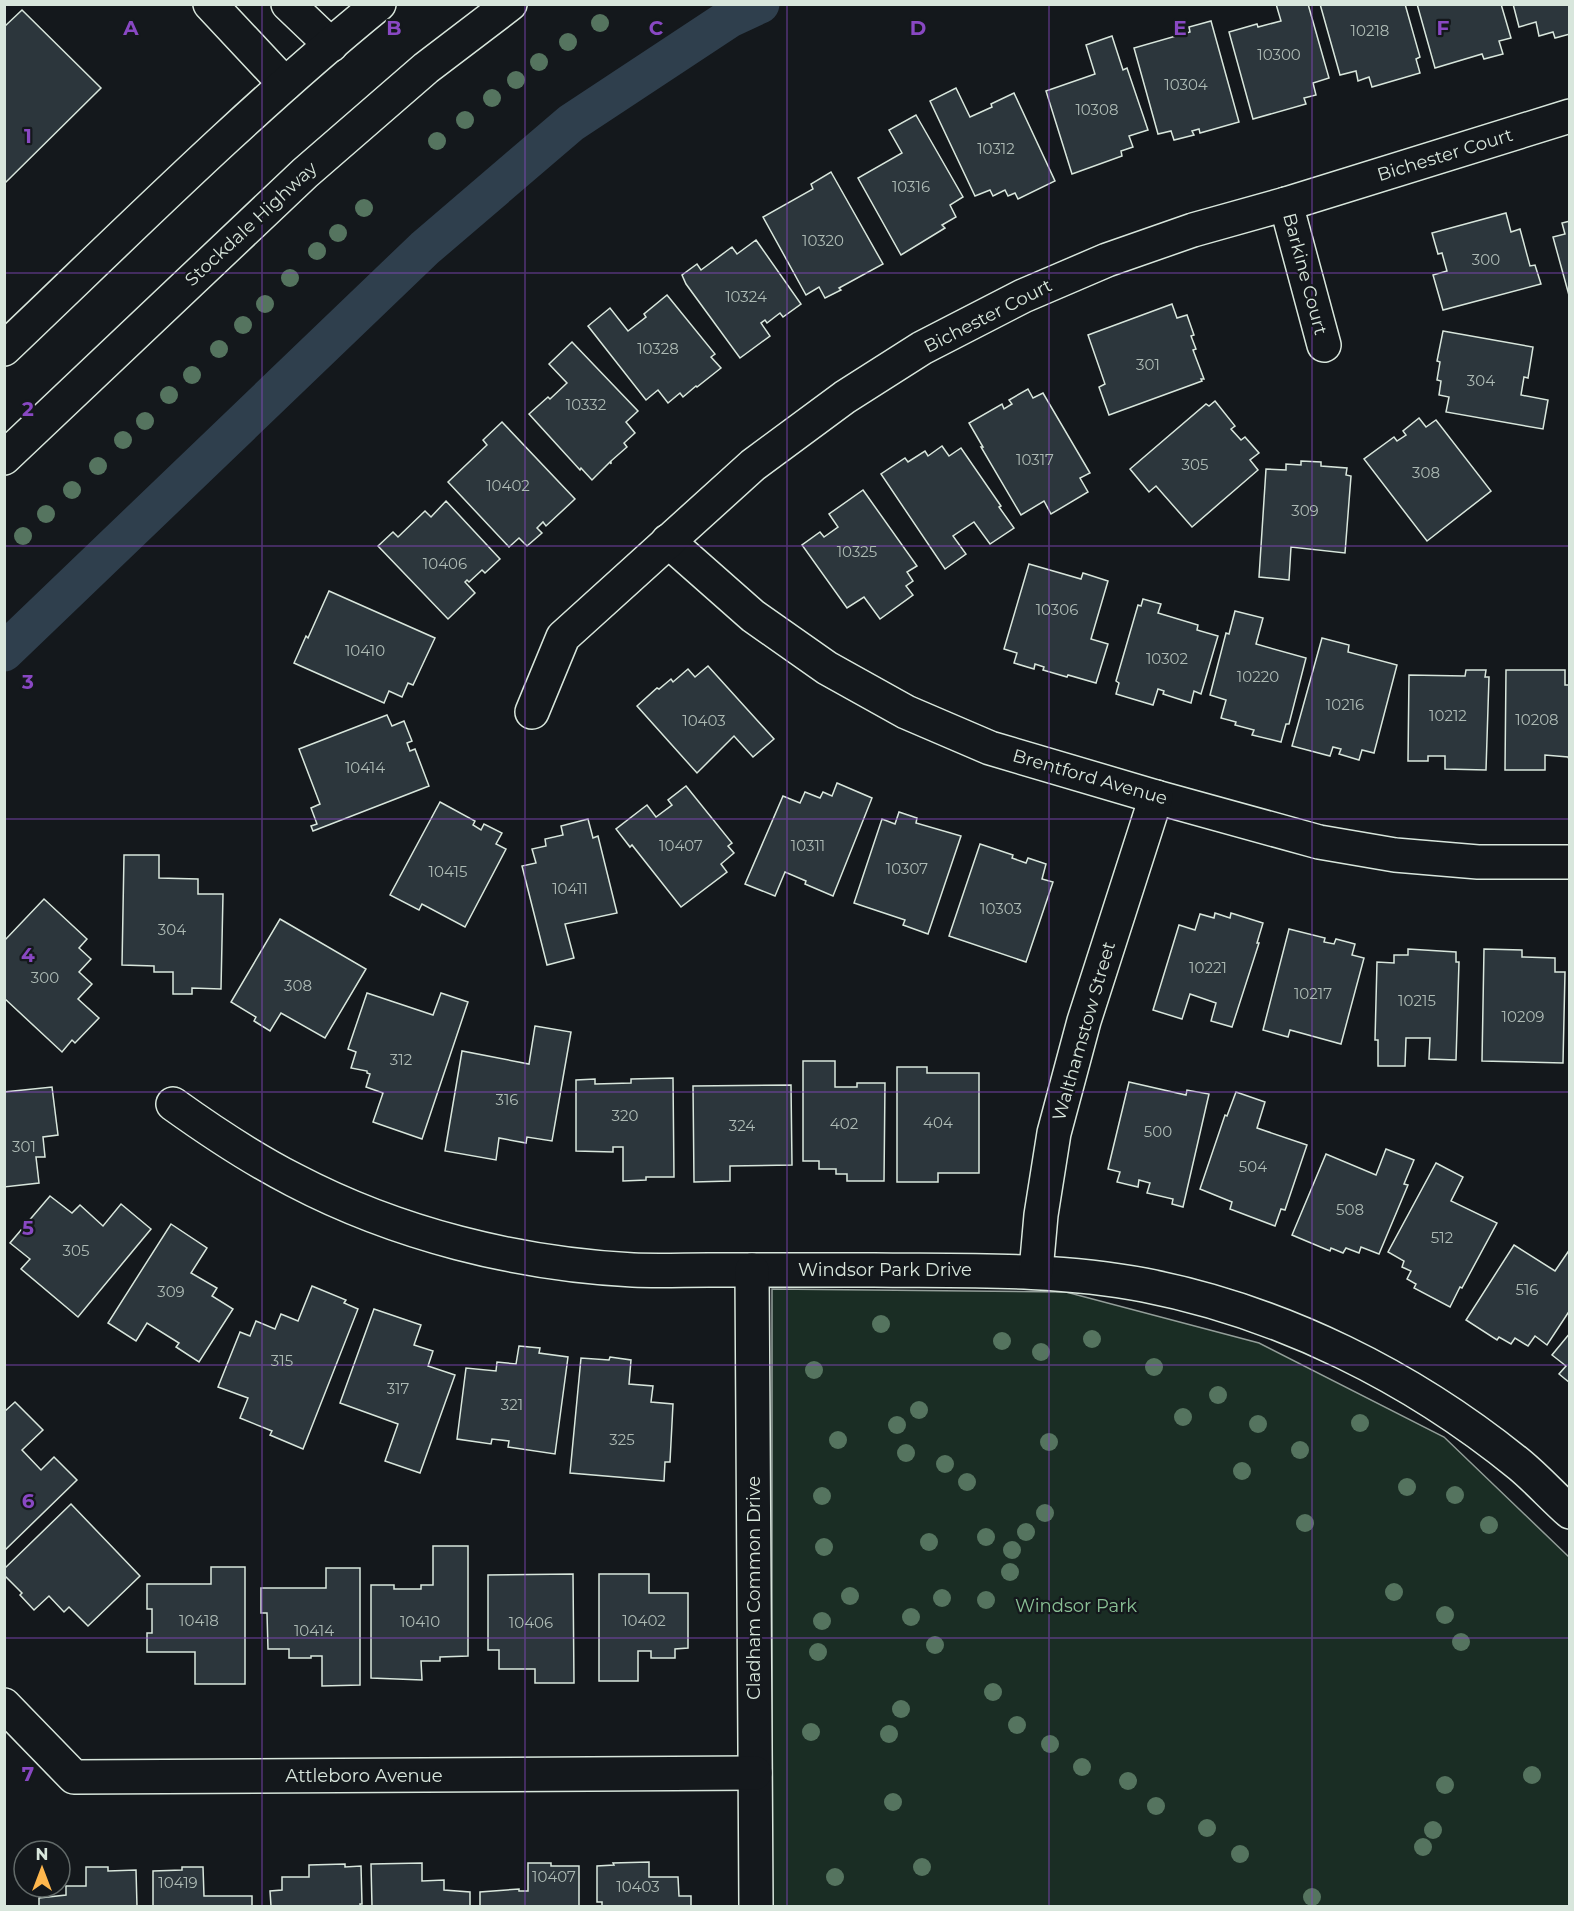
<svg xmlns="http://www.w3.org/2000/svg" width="1574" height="1911" viewBox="0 0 1574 1911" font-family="Montserrat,sans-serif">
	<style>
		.green { fill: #1a2d24; stroke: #939e99; stroke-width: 1.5 }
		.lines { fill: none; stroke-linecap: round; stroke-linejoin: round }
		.canal { stroke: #2f3f4d; stroke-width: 39 }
		.building { fill: #2c363c; stroke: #d8e6dc; stroke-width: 1.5 }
		.minor-casing { stroke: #d8e6dc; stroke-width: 36 }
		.major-casing { stroke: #d8e6dc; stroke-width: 36 }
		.minor { stroke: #14181c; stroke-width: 33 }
		.major { stroke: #14181c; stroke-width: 33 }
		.tree { fill: #55745f }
		.grid { fill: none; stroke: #8948c3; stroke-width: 1.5; stroke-opacity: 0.55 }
		.labels { text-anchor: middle; stroke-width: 4.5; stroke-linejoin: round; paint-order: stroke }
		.number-label { font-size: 15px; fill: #adbab4 }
		.street-label { font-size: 18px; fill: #d8e6dc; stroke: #14181c }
		.park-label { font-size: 18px; fill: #8ac095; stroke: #14181c }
		.grid-label { font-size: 20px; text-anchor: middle; font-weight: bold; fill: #8948c3; stroke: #14181c; stroke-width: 4.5; stroke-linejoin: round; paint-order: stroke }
	</style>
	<rect width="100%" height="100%" fill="#14181c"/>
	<path class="green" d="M772,1289L1066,1292L1259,1343L1444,1437L1569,1557V1906H772Z"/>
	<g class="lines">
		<path class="canal" d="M4,652L425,248L571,123L730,18L760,4"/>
	</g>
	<g class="building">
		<path d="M1276,4H1308L1329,78L1313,83L1316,95L1304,98L1306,104L1253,119L1229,32L1257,24L1258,27L1281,21Z"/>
		<path d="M1320,4H1405L1420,57L1416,59L1420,73L1372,87L1369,77L1358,81L1356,71L1340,75Z"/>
		<path d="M1417,4H1501L1511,38L1499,41L1503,54L1484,59L1482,54L1435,68Z"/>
		<path d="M1513,4H1570V34L1555,38L1553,32L1539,36L1536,22L1519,27Z"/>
		<path d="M22,10L101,88L4,184V27Z"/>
		<path d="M1211,21L1239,122L1200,133L1199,129L1192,131L1194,135L1174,140L1171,131L1158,134L1134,48L1190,32L1189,27Z"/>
		<path d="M1112,36L1123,70L1127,68L1148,130L1129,136L1133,147L1121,151L1122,156L1072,174L1046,91L1095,74L1086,45Z"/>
		<path d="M956,88L970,117L992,107L991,104L1014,93L1055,181L1018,199L1015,193L1008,196L1005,190L993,196L990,190L975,196L930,101Z"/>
		<path d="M916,115L963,197L950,205L956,217L942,225L945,228L901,255L858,178L902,153L889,130Z"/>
		<path d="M831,172L883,264L839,288L841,290L825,298L819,287L806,295L763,217L813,189L811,184Z"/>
		<path d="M1506,213L1511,232L1520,229L1530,266L1535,265L1541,284L1443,310L1433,275L1447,271L1442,253L1438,254L1432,233Z"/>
		<path d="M1570,221V299L1553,237L1565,234L1562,223Z"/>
		<path d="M756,240L801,304L783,317L780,313L767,323L765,320L761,323L770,336L740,358L686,284L682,275L697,264L701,270L732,247L737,254Z"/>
		<path d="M667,295L715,354L711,357L721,368L697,387L696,386L683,397L680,393L668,403L658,390L646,400L588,326L610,308L628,331L646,317L644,314Z"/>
		<path d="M1172,304L1177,318L1187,315L1194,335L1191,336L1196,349L1193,350L1204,379H1201L1202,381L1109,415L1099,387L1105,384L1088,335Z"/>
		<path d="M1443,331L1533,347L1528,378L1524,377L1521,395L1548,400L1543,429L1446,412L1449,397L1439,395L1441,381L1437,380L1440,362L1437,361Z"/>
		<path d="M572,342L638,411L626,422L635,433L624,443L627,447L611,461V464L610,462L592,480L581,468L580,470L529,414L548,397L550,399L567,383L549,364Z"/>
		<path d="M1028,389L1033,398L1043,393L1090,473L1080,478L1088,492L1051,514L1044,501L1021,515L981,447H983L969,423L1002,404L1004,409L1012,404L1009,400Z"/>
		<path d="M1215,401L1235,426L1231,429L1241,440L1245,437L1259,453L1250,460L1258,470L1192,527L1156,486L1149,492L1130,469L1206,404L1209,406Z"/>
		<path d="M1419,418L1426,427L1436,420L1491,491L1427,541L1364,459L1394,437L1397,441L1406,435L1403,431Z"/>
		<path d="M502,422L575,499L546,526L543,522L537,528L542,533L527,546L519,538L509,547L448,482L487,445L483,440Z"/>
		<path d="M942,446L949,456L961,448L1001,506L999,507L1014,528L990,544L974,522L953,536L966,554L945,569L881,474L905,458L908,462L925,451L928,456Z"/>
		<path d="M1301,461L1321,462V466L1347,468L1346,475L1351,476L1345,553L1291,547L1289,580L1259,577L1266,469L1286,470V464L1301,465Z"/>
		<path d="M863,490L917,566L907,572L913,581L906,586L913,595L880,619L864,597L847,608L802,545L820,532L824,537L838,527L829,514Z"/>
		<path d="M446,501L500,559L485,573L482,570L469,582L467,580L465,582L475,593L448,619L378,546L393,532L398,537L425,511L431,517Z"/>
		<path d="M1029,564L1081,579L1083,573L1108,581L1091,639L1108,644L1096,683L1068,675L1067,677L1043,670L1044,667L1035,664L1034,669L1014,663L1017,653L1004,649Z"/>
		<path d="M329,591L435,638L413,685L408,683L402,697L389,691L384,703L294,663L306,636L308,638Z"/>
		<path d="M1143,599L1161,604L1158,613L1198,625L1197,630L1218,636L1201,694L1194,691L1191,703L1163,694L1164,691L1158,689L1153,705L1116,694L1119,683L1116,681L1138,605L1141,606Z"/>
		<path d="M1235,611L1263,618L1256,644L1306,658L1289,724H1286L1281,742L1252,735L1254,730L1235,725L1236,722L1221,718L1226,700L1210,695L1226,633L1229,634Z"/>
		<path d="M1322,638L1349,645L1348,652L1397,665L1374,753L1362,750L1359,760L1339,754L1341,749L1333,747L1330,756L1292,746Z"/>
		<path d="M708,666L774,739L753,757L734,736L697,773L637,706L657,688L659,689L671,679L673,682L688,669L695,677Z"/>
		<path d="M1466,670H1486L1485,677H1489L1486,770L1445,769V756H1428V761H1408L1409,675L1465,676Z"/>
		<path d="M1506,670H1565V685H1570V762L1568,757L1545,755V770H1505Z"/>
		<path d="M387,715L392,726L404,721L412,741L407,743L410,751L415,749L429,786L313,831L311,826L317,824L311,808L320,804L299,749Z"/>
		<path d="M837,783L872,798L833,896L805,884L806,881L785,872L775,896L745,884L783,796L800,803L805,792L820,798L823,792L832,796Z"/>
		<path d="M686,786L732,843L728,846L734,853L721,864L727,872L681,907L632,845L630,847L616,829L647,805L656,817L672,805L668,800Z"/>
		<path d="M440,802L475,821L473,825L481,830L484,824L502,833L496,844L506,849L465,927L422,904L419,910L390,895Z"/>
		<path d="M899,812L917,818L916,823L961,836L928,934L903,925L905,920L854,903L882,819L895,824Z"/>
		<path d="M588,819L593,838L598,836L617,913L565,924L574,958L547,965L522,866L536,863L532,849L546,846L545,839L563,835L561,826Z"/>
		<path d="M980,844L1013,855L1012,858L1026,863L1028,858L1046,864L1042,879L1053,882L1026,962L949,936Z"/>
		<path d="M124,855H159V878L198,879V894H223L221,989L192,988V994H173V972H154V966L122,965Z"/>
		<path d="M44,899L87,939L79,948L91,959L79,972L92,984L78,999L99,1018L75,1043L72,1040L62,1052L4,998V941Z"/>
		<path d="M1215,913L1230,918L1231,913L1263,923L1257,943H1259L1232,1027L1211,1021L1216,1003L1190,994L1182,1019L1153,1010L1179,925L1195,930L1200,914L1214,918Z"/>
		<path d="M280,919L366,969L325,1038L281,1013L270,1031L254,1021L256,1017L231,1002Z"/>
		<path d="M1289,929L1325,938L1324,942L1334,944L1336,939L1355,944L1352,955L1364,958L1341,1044L1290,1030L1288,1037L1263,1030Z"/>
		<path d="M1408,949L1456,952V962H1459L1456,1060L1429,1059L1430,1038H1406L1405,1066H1378V1040H1375L1377,962L1394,963V955H1408Z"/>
		<path d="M1484,949L1522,950V957L1555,958V972H1565L1563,1063L1482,1061Z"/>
		<path d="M367,993L433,1015L441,993L468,1002L422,1139L373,1122L383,1093L366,1087L370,1074L367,1073V1071L351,1068L356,1052L348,1049Z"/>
		<path d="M535,1026L571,1032L552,1141L527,1137L526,1143L499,1138L496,1160L445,1151L462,1051L529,1064Z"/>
		<path d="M803,1061H835V1087H857V1083H885L884,1181H847V1174H836V1169H819V1161H803Z"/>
		<path d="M897,1067H927V1073H979V1173H938V1182H897Z"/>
		<path d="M673,1078L674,1177H646V1180L623,1181V1147H613V1152L576,1151V1080L595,1079V1084L631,1083V1079Z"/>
		<path d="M1129,1082L1186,1095L1187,1090L1209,1094L1183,1207L1172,1204L1173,1199L1147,1193L1150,1183L1139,1180L1138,1187L1117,1182L1120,1172L1108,1169Z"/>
		<path d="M791,1085L792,1165L730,1166V1181L694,1182L693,1086Z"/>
		<path d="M52,1087L58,1135L43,1137L45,1157H36L39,1183L4,1187V1092Z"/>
		<path d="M1236,1092L1265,1102L1257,1128L1307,1145L1285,1210L1281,1209L1275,1226L1230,1209L1232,1202L1200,1189L1225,1115L1227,1116Z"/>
		<path d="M1386,1149L1414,1160L1404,1184L1408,1185L1379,1254L1361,1247L1359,1253L1346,1248L1343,1253L1331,1248L1330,1251L1292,1235L1326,1154L1376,1175Z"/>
		<path d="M1436,1163L1463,1177L1451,1201L1497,1223L1462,1288L1460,1287L1450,1307L1414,1288L1416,1284L1407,1279L1411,1271L1402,1267L1404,1261L1388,1252Z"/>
		<path d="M50,1196L72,1213L80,1205L103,1226L121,1204L151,1229L78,1317L21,1269L30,1259L10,1243Z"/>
		<path d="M171,1224L207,1248L191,1273L217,1288L212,1296L233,1309L199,1362L176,1347L179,1343L147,1323L136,1341L108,1323Z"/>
		<path d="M1514,1245L1555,1271L1570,1249V1310L1547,1345L1535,1336L1528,1346L1515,1338L1511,1344L1499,1337L1497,1340L1466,1320Z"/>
		<path d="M312,1286L346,1300L344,1303L358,1309L303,1449L270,1435L272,1431L240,1418L248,1398L218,1387L240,1332L250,1336L256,1321L275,1329L281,1314L298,1321Z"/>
		<path d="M374,1309L421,1325L414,1345L433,1351L428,1366L455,1375L420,1473L385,1461L398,1424L340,1403Z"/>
		<path d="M1570,1333V1383L1559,1374L1566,1366L1552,1355Z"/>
		<path d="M519,1346L540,1348L539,1353L568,1357L555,1454L508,1447L509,1441L492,1439L491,1444L457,1439L466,1368L496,1371L497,1362L516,1364Z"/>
		<path d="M610,1357L631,1360L629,1384L653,1386L651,1402L673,1404L670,1462H665L664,1481L570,1473L581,1358L609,1360Z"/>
		<path d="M15,1402L43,1430L22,1450L41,1470L54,1457L77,1480L4,1551V1412Z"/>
		<path d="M71,1504L140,1576L88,1626L69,1607L64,1612L49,1596L34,1610L20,1595L22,1593L4,1575V1569Z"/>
		<path d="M433,1546H468V1656L440,1657V1661H421L422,1680L371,1678V1585H394V1589H421V1585H433Z"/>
		<path d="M211,1567H245V1684H195V1652H147V1633H152V1609H147V1584H211Z"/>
		<path d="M326,1568H360V1685L322,1686V1656H311V1658H289V1649H268L267,1613H261V1588H326Z"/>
		<path d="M573,1574L574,1683H535V1669H499V1650H488V1575Z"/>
		<path d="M599,1574H649V1593H688V1648L675,1649V1658H651V1651H638V1681H599Z"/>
		<path d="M649,1862V1877H678L679,1896H691V1906H602V1902H597V1866L614,1865L613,1863Z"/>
		<path d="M422,1863V1881L444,1880V1890L470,1892V1906H372L371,1864Z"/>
		<path d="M528,1863H551V1866H579V1906H480V1892L519,1889V1891H528Z"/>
		<path d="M345,1864V1867L361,1866L362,1904H360V1906H271L270,1891L282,1890V1877H309V1865Z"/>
		<path d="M86,1867H108V1871L136,1870L137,1906H39V1898L66,1895V1886H86Z"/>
		<path d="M182,1867H203L204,1896H252V1906H153V1871L182,1870Z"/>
	</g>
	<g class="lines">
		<defs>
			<g id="minor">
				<path d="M210,4L285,84"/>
				<path d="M288,4L331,45"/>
				<path d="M1286,204L1324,345"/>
				<path d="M668,541L753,616L827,668L906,712L990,748L1156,797L1319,842L1395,855L1478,862H1570"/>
				<path d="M532,712L563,637L753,465L845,397L922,348L1023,296L1107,260L1193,230L1286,204L1570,116"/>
				<path d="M173,1104C212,1132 251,1158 294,1180C397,1234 517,1264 633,1270C658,1271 684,1270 709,1270C764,1270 819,1270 874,1270C964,1271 1055,1268 1144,1285C1282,1312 1412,1377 1520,1465C1538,1480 1553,1497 1570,1512"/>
				<path d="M752,1270L756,1906"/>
				<path d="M1036,1271L1041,1215L1054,1133L1084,1021L1156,797"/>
				<path d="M4,1705L74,1777L755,1773"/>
			</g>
			<g id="major">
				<path d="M4,349C127,232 248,111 379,4"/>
				<path d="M4,458L305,173L426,68L510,4"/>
			</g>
		</defs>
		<use href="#minor" class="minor-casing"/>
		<use href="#major" class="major-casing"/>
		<use href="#minor" class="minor"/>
		<use href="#major" class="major"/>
	</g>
	<g class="tree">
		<circle cx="600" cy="23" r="9"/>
		<circle cx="568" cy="42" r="9"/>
		<circle cx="539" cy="62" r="9"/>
		<circle cx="516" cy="80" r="9"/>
		<circle cx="492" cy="98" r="9"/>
		<circle cx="465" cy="120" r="9"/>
		<circle cx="437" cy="141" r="9"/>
		<circle cx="364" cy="208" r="9"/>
		<circle cx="338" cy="233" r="9"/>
		<circle cx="317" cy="251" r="9"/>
		<circle cx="290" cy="278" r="9"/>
		<circle cx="265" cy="304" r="9"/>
		<circle cx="243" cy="325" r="9"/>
		<circle cx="219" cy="349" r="9"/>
		<circle cx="192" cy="375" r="9"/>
		<circle cx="169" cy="395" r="9"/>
		<circle cx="145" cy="421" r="9"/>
		<circle cx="123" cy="440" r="9"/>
		<circle cx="98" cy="466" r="9"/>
		<circle cx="72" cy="490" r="9"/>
		<circle cx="46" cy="514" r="9"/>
		<circle cx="23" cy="536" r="9"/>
		<circle cx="881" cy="1324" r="9"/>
		<circle cx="1092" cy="1339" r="9"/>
		<circle cx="1002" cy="1341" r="9"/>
		<circle cx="1041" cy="1352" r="9"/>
		<circle cx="1154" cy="1367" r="9"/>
		<circle cx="814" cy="1370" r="9"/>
		<circle cx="1218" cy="1395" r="9"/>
		<circle cx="919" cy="1410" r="9"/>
		<circle cx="1183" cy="1417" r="9"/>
		<circle cx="1360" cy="1423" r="9"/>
		<circle cx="1258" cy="1424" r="9"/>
		<circle cx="897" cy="1425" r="9"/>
		<circle cx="838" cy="1440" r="9"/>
		<circle cx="1049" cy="1442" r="9"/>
		<circle cx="1300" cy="1450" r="9"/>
		<circle cx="906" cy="1453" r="9"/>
		<circle cx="945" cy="1464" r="9"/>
		<circle cx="1242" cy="1471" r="9"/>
		<circle cx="967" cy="1482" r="9"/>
		<circle cx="1407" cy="1487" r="9"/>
		<circle cx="1455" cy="1495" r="9"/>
		<circle cx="822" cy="1496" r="9"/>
		<circle cx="1045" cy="1513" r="9"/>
		<circle cx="1305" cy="1523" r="9"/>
		<circle cx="1489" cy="1525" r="9"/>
		<circle cx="1026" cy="1532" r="9"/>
		<circle cx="986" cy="1537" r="9"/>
		<circle cx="929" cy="1542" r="9"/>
		<circle cx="824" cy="1547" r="9"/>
		<circle cx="1012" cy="1550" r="9"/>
		<circle cx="1010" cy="1572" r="9"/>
		<circle cx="1394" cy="1592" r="9"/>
		<circle cx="850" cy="1596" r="9"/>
		<circle cx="942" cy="1598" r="9"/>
		<circle cx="986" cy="1600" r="9"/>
		<circle cx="1445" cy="1615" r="9"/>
		<circle cx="911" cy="1617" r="9"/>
		<circle cx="822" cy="1621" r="9"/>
		<circle cx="1461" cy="1642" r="9"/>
		<circle cx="935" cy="1645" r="9"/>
		<circle cx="818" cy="1652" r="9"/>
		<circle cx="993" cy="1692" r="9"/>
		<circle cx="901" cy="1709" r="9"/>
		<circle cx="1017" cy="1725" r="9"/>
		<circle cx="811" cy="1732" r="9"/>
		<circle cx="889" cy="1734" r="9"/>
		<circle cx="1050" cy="1744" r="9"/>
		<circle cx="1082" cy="1767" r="9"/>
		<circle cx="1532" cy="1775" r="9"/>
		<circle cx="1128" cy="1781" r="9"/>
		<circle cx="1445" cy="1785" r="9"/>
		<circle cx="893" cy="1802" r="9"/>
		<circle cx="1156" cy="1806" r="9"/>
		<circle cx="1207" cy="1828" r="9"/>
		<circle cx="1433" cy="1830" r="9"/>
		<circle cx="1423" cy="1847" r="9"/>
		<circle cx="1240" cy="1854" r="9"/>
		<circle cx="922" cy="1867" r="9"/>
		<circle cx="835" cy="1877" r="9"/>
		<circle cx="1312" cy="1897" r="9"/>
	</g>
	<path class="grid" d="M262,4V1906M525,4V1906M787,4V1906M1049,4V1906M1312,4V1906M4,273H1570M4,546H1570M4,819H1570M4,1092H1570M4,1365H1570M4,1638H1570"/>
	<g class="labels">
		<g class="number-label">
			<text x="1370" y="36">10218</text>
			<text x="1279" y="60">10300</text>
			<text x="1186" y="90">10304</text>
			<text x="1097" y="115">10308</text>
			<text x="996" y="154">10312</text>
			<text x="911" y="192">10316</text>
			<text x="823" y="246">10320</text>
			<text x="1486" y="265">300</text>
			<text x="746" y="302">10324</text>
			<text x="658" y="354">10328</text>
			<text x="1148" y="370">301</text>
			<text x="1481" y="386">304</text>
			<text x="586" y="410">10332</text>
			<text x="1035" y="465">10317</text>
			<text x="1195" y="470">305</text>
			<text x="1426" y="478">308</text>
			<text x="508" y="491">10402</text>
			<text x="1305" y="516">309</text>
			<text x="857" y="557">10325</text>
			<text x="445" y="569">10406</text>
			<text x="1057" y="615">10306</text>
			<text x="365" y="656">10410</text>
			<text x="1167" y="664">10302</text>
			<text x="1258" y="682">10220</text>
			<text x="1345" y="710">10216</text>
			<text x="1448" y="721">10212</text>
			<text x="1537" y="725">10208</text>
			<text x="704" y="726">10403</text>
			<text x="365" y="773">10414</text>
			<text x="681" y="851">10407</text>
			<text x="808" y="851">10311</text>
			<text x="907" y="874">10307</text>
			<text x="448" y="877">10415</text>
			<text x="570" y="894">10411</text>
			<text x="1001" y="914">10303</text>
			<text x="172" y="935">304</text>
			<text x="1208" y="973">10221</text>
			<text x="45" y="983">300</text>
			<text x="298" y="991">308</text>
			<text x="1313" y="999">10217</text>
			<text x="1417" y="1006">10215</text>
			<text x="1523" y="1022">10209</text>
			<text x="401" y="1065">312</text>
			<text x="507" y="1105">316</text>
			<text x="625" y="1121">320</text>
			<text x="938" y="1128">404</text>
			<text x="844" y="1129">402</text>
			<text x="742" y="1131">324</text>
			<text x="1158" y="1137">500</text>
			<text x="24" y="1152">301</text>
			<text x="1253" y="1172">504</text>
			<text x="1350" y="1215">508</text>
			<text x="1442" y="1243">512</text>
			<text x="76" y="1256">305</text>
			<text x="1527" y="1295">516</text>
			<text x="171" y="1297">309</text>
			<text x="282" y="1366">315</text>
			<text x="398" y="1394">317</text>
			<text x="512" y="1410">321</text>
			<text x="622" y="1445">325</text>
			<text x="199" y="1626">10418</text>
			<text x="644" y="1626">10402</text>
			<text x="420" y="1627">10410</text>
			<text x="531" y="1628">10406</text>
			<text x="314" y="1636">10414</text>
			<text x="554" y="1882">10407</text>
			<text x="178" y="1888">10419</text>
			<text x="638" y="1892">10403</text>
		</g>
		<g class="street-label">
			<text transform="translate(1445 155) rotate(-17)" y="6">Bichester Court</text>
			<text transform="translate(251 224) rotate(-43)" y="6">Stockdale Highway</text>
			<text transform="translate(1305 274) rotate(75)" y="6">Barkine Court</text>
			<text transform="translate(988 316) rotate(-27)" y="6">Bichester Court</text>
			<text transform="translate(1090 777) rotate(16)" y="6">Brentford Avenue</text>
			<text transform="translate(1084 1031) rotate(-74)" y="6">Walthamstow Street</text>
			<text x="885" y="1276">Windsor Park Drive</text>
			<text transform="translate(754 1588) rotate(-90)" y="6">Cladham Common Drive</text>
			<text x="364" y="1782">Attleboro Avenue</text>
		</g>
		<g class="park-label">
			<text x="1076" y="1612">Windsor Park</text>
		</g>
	</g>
	<g class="grid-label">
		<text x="131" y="35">A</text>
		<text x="394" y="35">B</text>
		<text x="656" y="35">C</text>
		<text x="918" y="35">D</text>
		<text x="1180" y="35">E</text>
		<text x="1443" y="35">F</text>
		<text x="28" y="143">1</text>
		<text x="28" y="416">2</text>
		<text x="28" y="689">3</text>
		<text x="28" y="962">4</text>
		<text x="28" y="1235">5</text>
		<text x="28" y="1508">6</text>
		<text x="28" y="1781">7</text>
	</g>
	<rect width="1574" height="1911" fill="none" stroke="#d8e6dc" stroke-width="12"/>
	<g transform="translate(42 1869)"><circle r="28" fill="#14181c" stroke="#626a69" stroke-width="1.5"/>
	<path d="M0-4.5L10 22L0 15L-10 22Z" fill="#ffb74d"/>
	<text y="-9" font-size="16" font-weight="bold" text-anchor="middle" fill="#d8e6dc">N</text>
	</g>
</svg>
